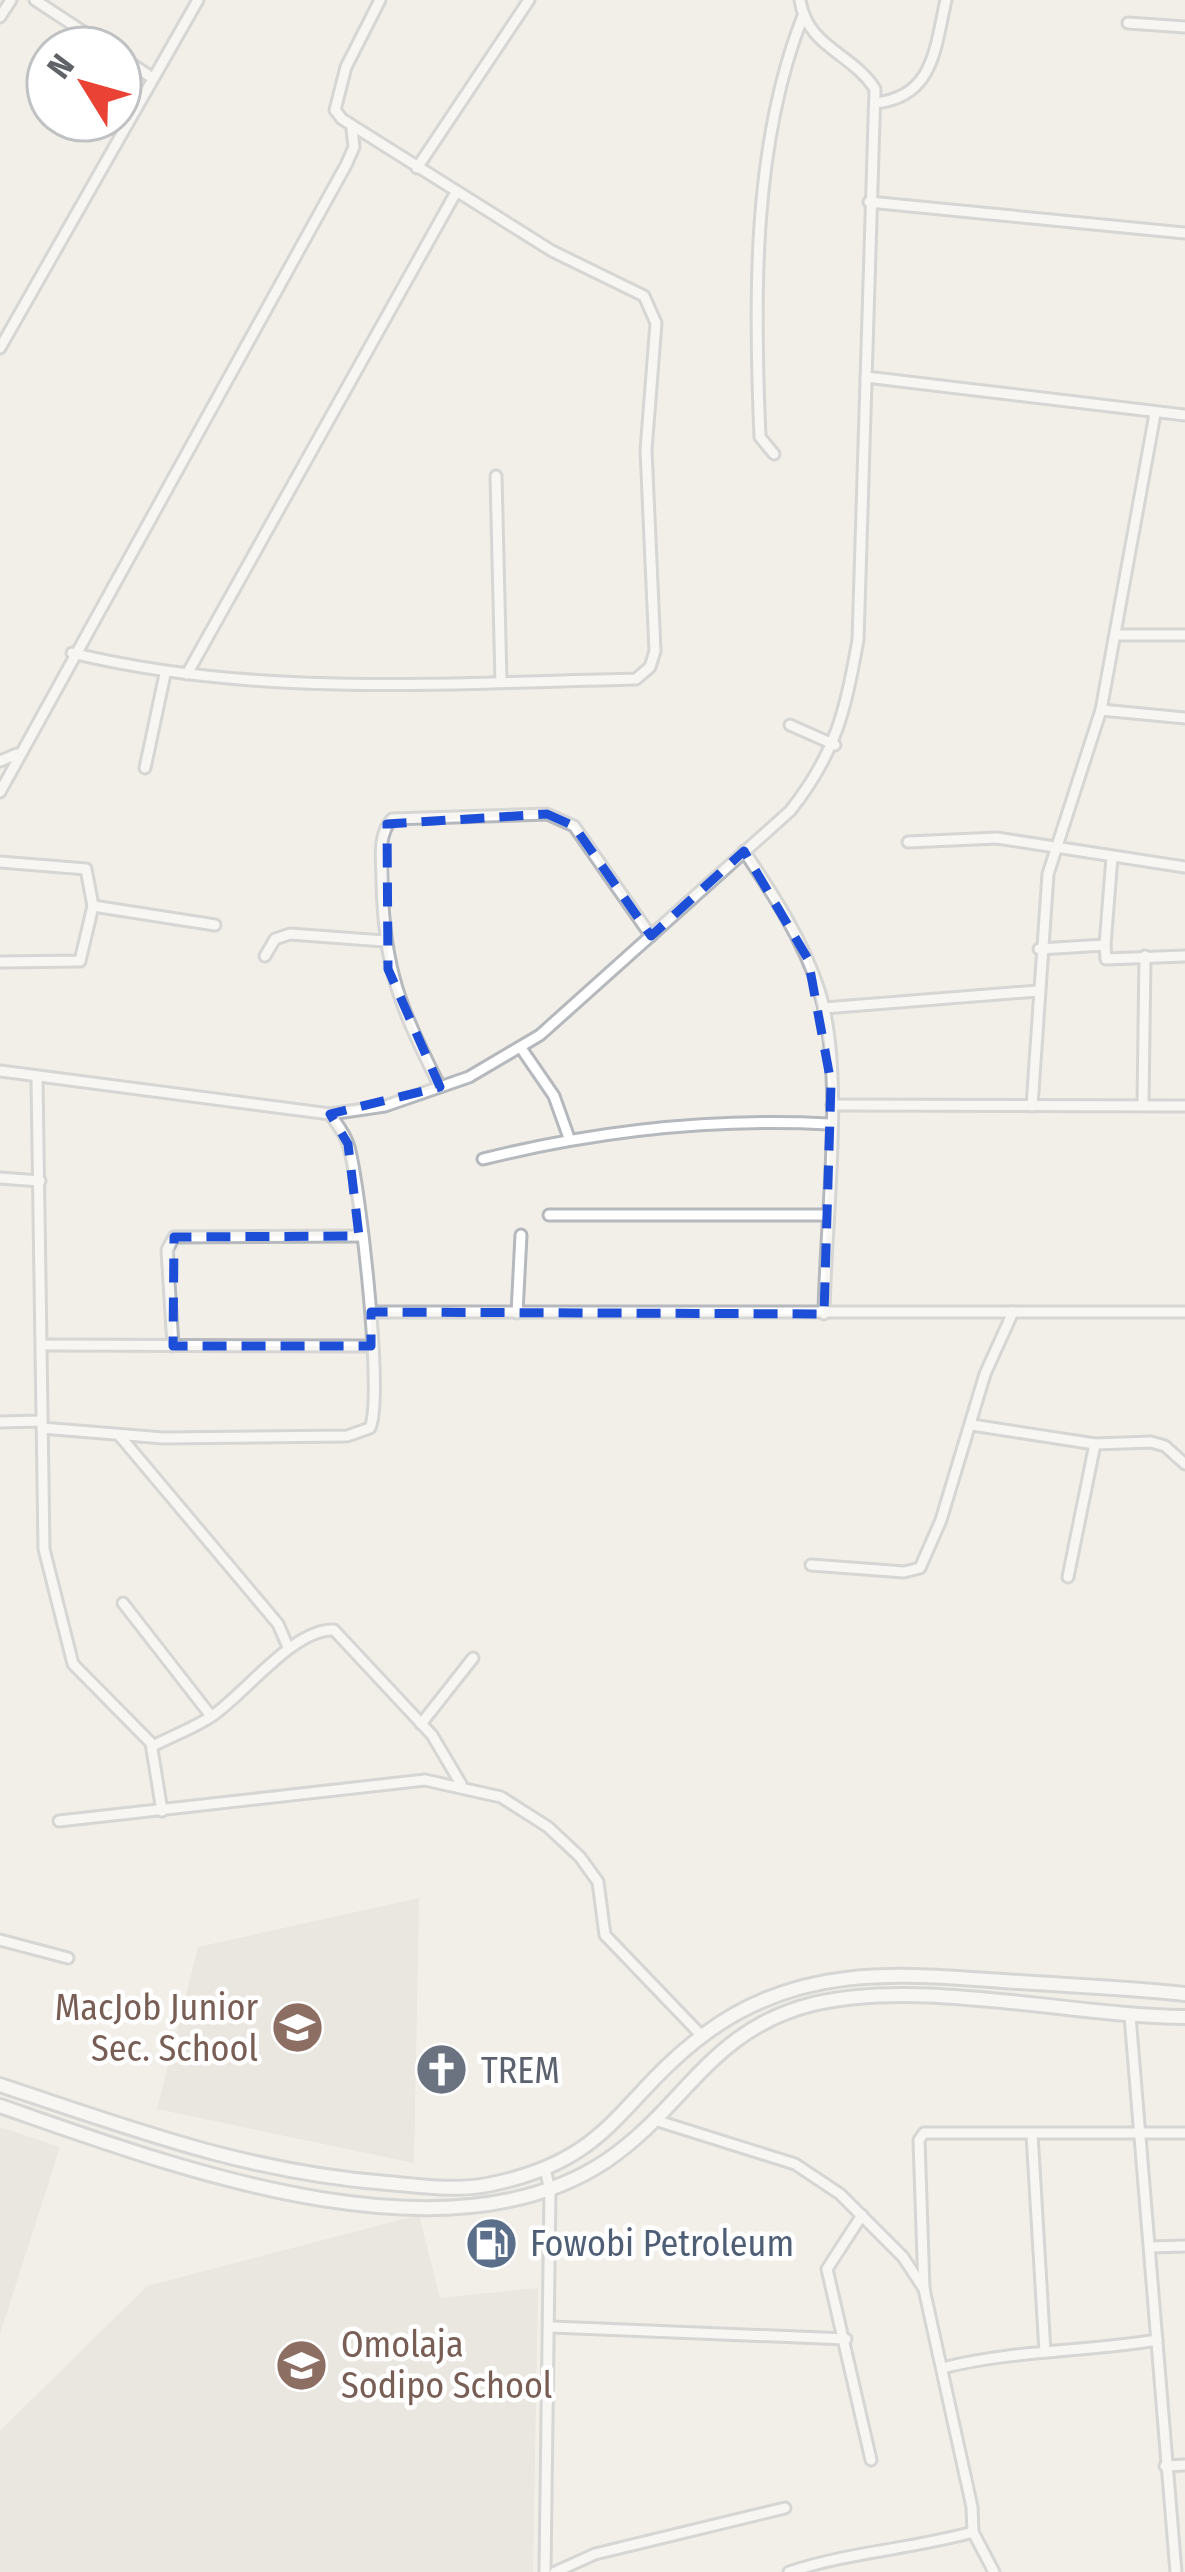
<svg xmlns="http://www.w3.org/2000/svg" width="1185" height="2572" viewBox="0 0 1185 2572" font-family="'Fira Sans Condensed',sans-serif">
	<style>
		.education { fill: #e1ded6 }
		.lines { fill: none; stroke-linecap: round; stroke-linejoin: round }
		.street-casing { stroke: #b5b8bc; stroke-width: 15 }
		.secondary-casing { stroke: #b6babf; stroke-width: 18 }
		.street { stroke: #fff; stroke-width: 9 }
		.secondary { stroke: #fff; stroke-width: 12 }
		.marked { fill: none; stroke: #1d4ed8; stroke-width: 9; stroke-dasharray: 24 15; stroke-linejoin: round }
		.labels { text-anchor: middle; stroke-width: 9; stroke-linejoin: round; paint-order: stroke }
		.education-label { font-size: 36px; fill: #785e54; stroke: #fff; text-anchor: end }
		.worship-label { font-size: 36px; fill: #5b616d; stroke: #fff; text-anchor: start }
		.service-label { font-size: 36px; fill: #4e5e75; stroke: #fff; text-anchor: start }
	</style>
	<rect width="100%" height="100%" fill="#f1efe8"/>
	<g class="education">
		<path d="M419,1898L414,2163L157,2109L198,1947Z"/>
		<path d="M0,2127L60,2147L0,2334Z"/>
		<path d="M419,2215L440,2298L538,2288L533,2572H0V2431L147,2286Z"/>
	</g>
	<g class="lines">
		<defs>
			<g id="street">
				<path d="M35,0L108,48"/>
				<path d="M0,17L11,0"/>
				<path d="M1128,23L1185,27"/>
				<path d="M120,56L151,77"/>
				<path d="M875,103C934,97 935,48 946,0"/>
				<path d="M417,168L529,0"/>
				<path d="M869,202L1185,233"/>
				<path d="M0,348L198,0"/>
				<path d="M866,377L1185,415"/>
				<path d="M774,454L760,437C754,299 752,145 803,16"/>
				<path d="M496,476L501,682"/>
				<path d="M1115,635H1185"/>
				<path d="M72,653C258,698 447,683 636,679L650,667L655,651L646,450L656,323L644,296L552,251L342,119L335,110L346,67L380,0"/>
				<path d="M187,674L455,194"/>
				<path d="M1101,710L1185,718"/>
				<path d="M790,725L835,745"/>
				<path d="M0,761L17,754"/>
				<path d="M145,768L165,674"/>
				<path d="M0,792L346,165L354,147L352,129"/>
				<path d="M908,842L997,838L1185,867"/>
				<path d="M744,851C773,894 803,940 819,990C846,1073 825,1222 824,1314"/>
				<path d="M0,862L86,869L93,906L80,961L0,962"/>
				<path d="M93,906L215,925"/>
				<path d="M1105,945L1112,857"/>
				<path d="M1039,949L1105,945L1106,959L1185,956"/>
				<path d="M265,956L275,939L290,934L384,941"/>
				<path d="M824,1008L1038,991"/>
				<path d="M521,1048L554,1096L569,1138"/>
				<path d="M0,1071L330,1114L385,1106L469,1077L540,1035L790,811C836,753 845,712 858,640L875,89C852,53 807,47 800,0"/>
				<path d="M37,1079L44,1549L73,1664L151,1743L162,1811"/>
				<path d="M440,1087C401,1008 384,972 382,882C382,860 377,836 392,819L547,814L574,826L651,936"/>
				<path d="M832,1105L1185,1106"/>
				<path d="M1143,1105L1145,956"/>
				<path d="M1032,1106L1048,874L1101,710L1155,414"/>
				<path d="M483,1159C596,1131 713,1118 829,1124"/>
				<path d="M0,1178L40,1181"/>
				<path d="M549,1215H825"/>
				<path d="M371,1312H1185"/>
				<path d="M517,1313L521,1235"/>
				<path d="M43,1345L371,1346"/>
				<path d="M173,1346L167,1250L174,1237L359,1236"/>
				<path d="M0,1422L41,1421"/>
				<path d="M972,1425L1095,1444L1151,1442L1165,1446L1185,1464"/>
				<path d="M42,1428L163,1438L347,1436L370,1428C384,1397 360,1187 349,1147C346,1135 337,1124 330,1114"/>
				<path d="M119,1435L278,1624L288,1647"/>
				<path d="M811,1565L904,1572L920,1568L941,1520L985,1374L1013,1312"/>
				<path d="M1068,1577L1095,1444"/>
				<path d="M123,1603L211,1716"/>
				<path d="M421,1724L473,1658"/>
				<path d="M153,1746C172,1736 194,1728 212,1716C246,1693 294,1628 334,1630L432,1735L461,1784"/>
				<path d="M59,1821L425,1780L501,1797L548,1827L580,1857L598,1882L605,1935L702,2036"/>
				<path d="M0,1940L68,1958"/>
				<path d="M1130,2016L1176,2572"/>
				<path d="M658,2121L795,2164L840,2194L903,2257L924,2289L972,2507L973,2532L994,2572"/>
				<path d="M1032,2134L1045,2352"/>
				<path d="M862,2215L827,2269L871,2460"/>
				<path d="M1151,2247L1185,2246"/>
				<path d="M924,2289L919,2140L924,2133H1185"/>
				<path d="M552,2327L846,2339"/>
				<path d="M942,2368C1013,2350 1085,2352 1157,2340"/>
				<path d="M1165,2466L1185,2465"/>
				<path d="M545,2572L550,2190L545,2169"/>
				<path d="M555,2572L595,2554L785,2508"/>
				<path d="M789,2572C849,2552 912,2549 973,2532"/>
			</g>
			<g id="secondary">
				<path d="M0,2085C133,2129 246,2172 387,2183C420,2186 455,2191 487,2185C613,2161 618,2098 706,2033C798,1965 896,1973 1003,1981C1064,1985 1125,1988 1185,1994"/>
				<path d="M0,2106C167,2164 443,2270 606,2161C686,2107 709,2030 813,2004C922,1978 1070,2016 1185,2017"/>
			</g>
		</defs>
		<use href="#street" class="street-casing"/>
		<use href="#secondary" class="secondary-casing"/>
		<use href="#street" class="street"/>
		<use href="#secondary" class="secondary"/>
	</g>
	<path d="M0 0H1185V2572H0ZM547,814L574,826L651,936L744,851L808,959L831,1083L824,1314L371,1312V1346H173L174,1237L359,1236L348,1144L330,1114L440,1087L388,969L387,824Z" fill="#f1efe8" fill-opacity=".55" fill-rule="evenodd"/>
	<path class="marked" d="M547,814L574,826L651,936L744,851L808,959L831,1083L824,1314L371,1312V1346H173L174,1237L359,1236L348,1144L330,1114L440,1087L388,969L387,824Z"/>
	<defs>
		<symbol id="school-disc" viewBox="-11 -11 22 22"><circle r="9.5" fill="#8d6e63" stroke="#fff"/><path d="M0-5L7-2L0 1L-7-2ZM-4 1L0 2.5L4 1V4Q0 6-4 4Z" fill="#fff"/></symbol>
		<symbol id="church-disc" viewBox="-11 -11 22 22"><circle r="9.5" fill="#6b7280" stroke="#fff"/><path d="M-1.2-6h2.4v3.5h3.3v2.4h-3.3V6h-2.4V-.1h-3.3v-2.4h3.3Z" fill="#fff"/></symbol>
		<symbol id="fuel-disc" viewBox="-11 -11 22 22"><circle r="9.5" fill="#5c6f8a" stroke="#fff"/><path d="M-5.5-6h7V0h2V4h1.3V-2.5L3-4.5l.8-.8L6-3V5H2.5V1h-1V6h-7ZM-4.2-4.7v3.2H.2V-4.7Z" fill="#fff"/></symbol>
	</defs>
	<g fill-rule="evenodd">
		<use href="#school-disc" x="268" y="1998" width="59" height="59"/>
		<use href="#church-disc" x="412" y="2040" width="59" height="59"/>
		<use href="#fuel-disc" x="462" y="2214" width="59" height="59"/>
		<use href="#school-disc" x="272" y="2336" width="59" height="59"/>
	</g>
	<g class="labels">
		<g class="education-label">
			<text x="258" y="2020">MacJob Junior<tspan x="258" dy="41">Sec. School</tspan></text>
			<text x="341" y="2357" text-anchor="start">Omolaja<tspan x="341" dy="41">Sodipo School</tspan></text>
		</g>
		<g class="worship-label">
			<text x="481" y="2083">TREM</text>
		</g>
		<g class="service-label">
			<text x="530" y="2256">Fowobi Petroleum</text>
		</g>
	</g>
	<g transform="translate(84 84) rotate(307)"><circle r="57" fill="#ffffff" stroke="#bfc1c3" stroke-width="3"/>
	<path d="M0-9L21 45L0 30L-21 45Z" fill="#ea4335"/>
	<text y="-18" font-size="33" font-weight="bold" text-anchor="middle" fill="#5f6368">N</text>
	</g>
</svg>
